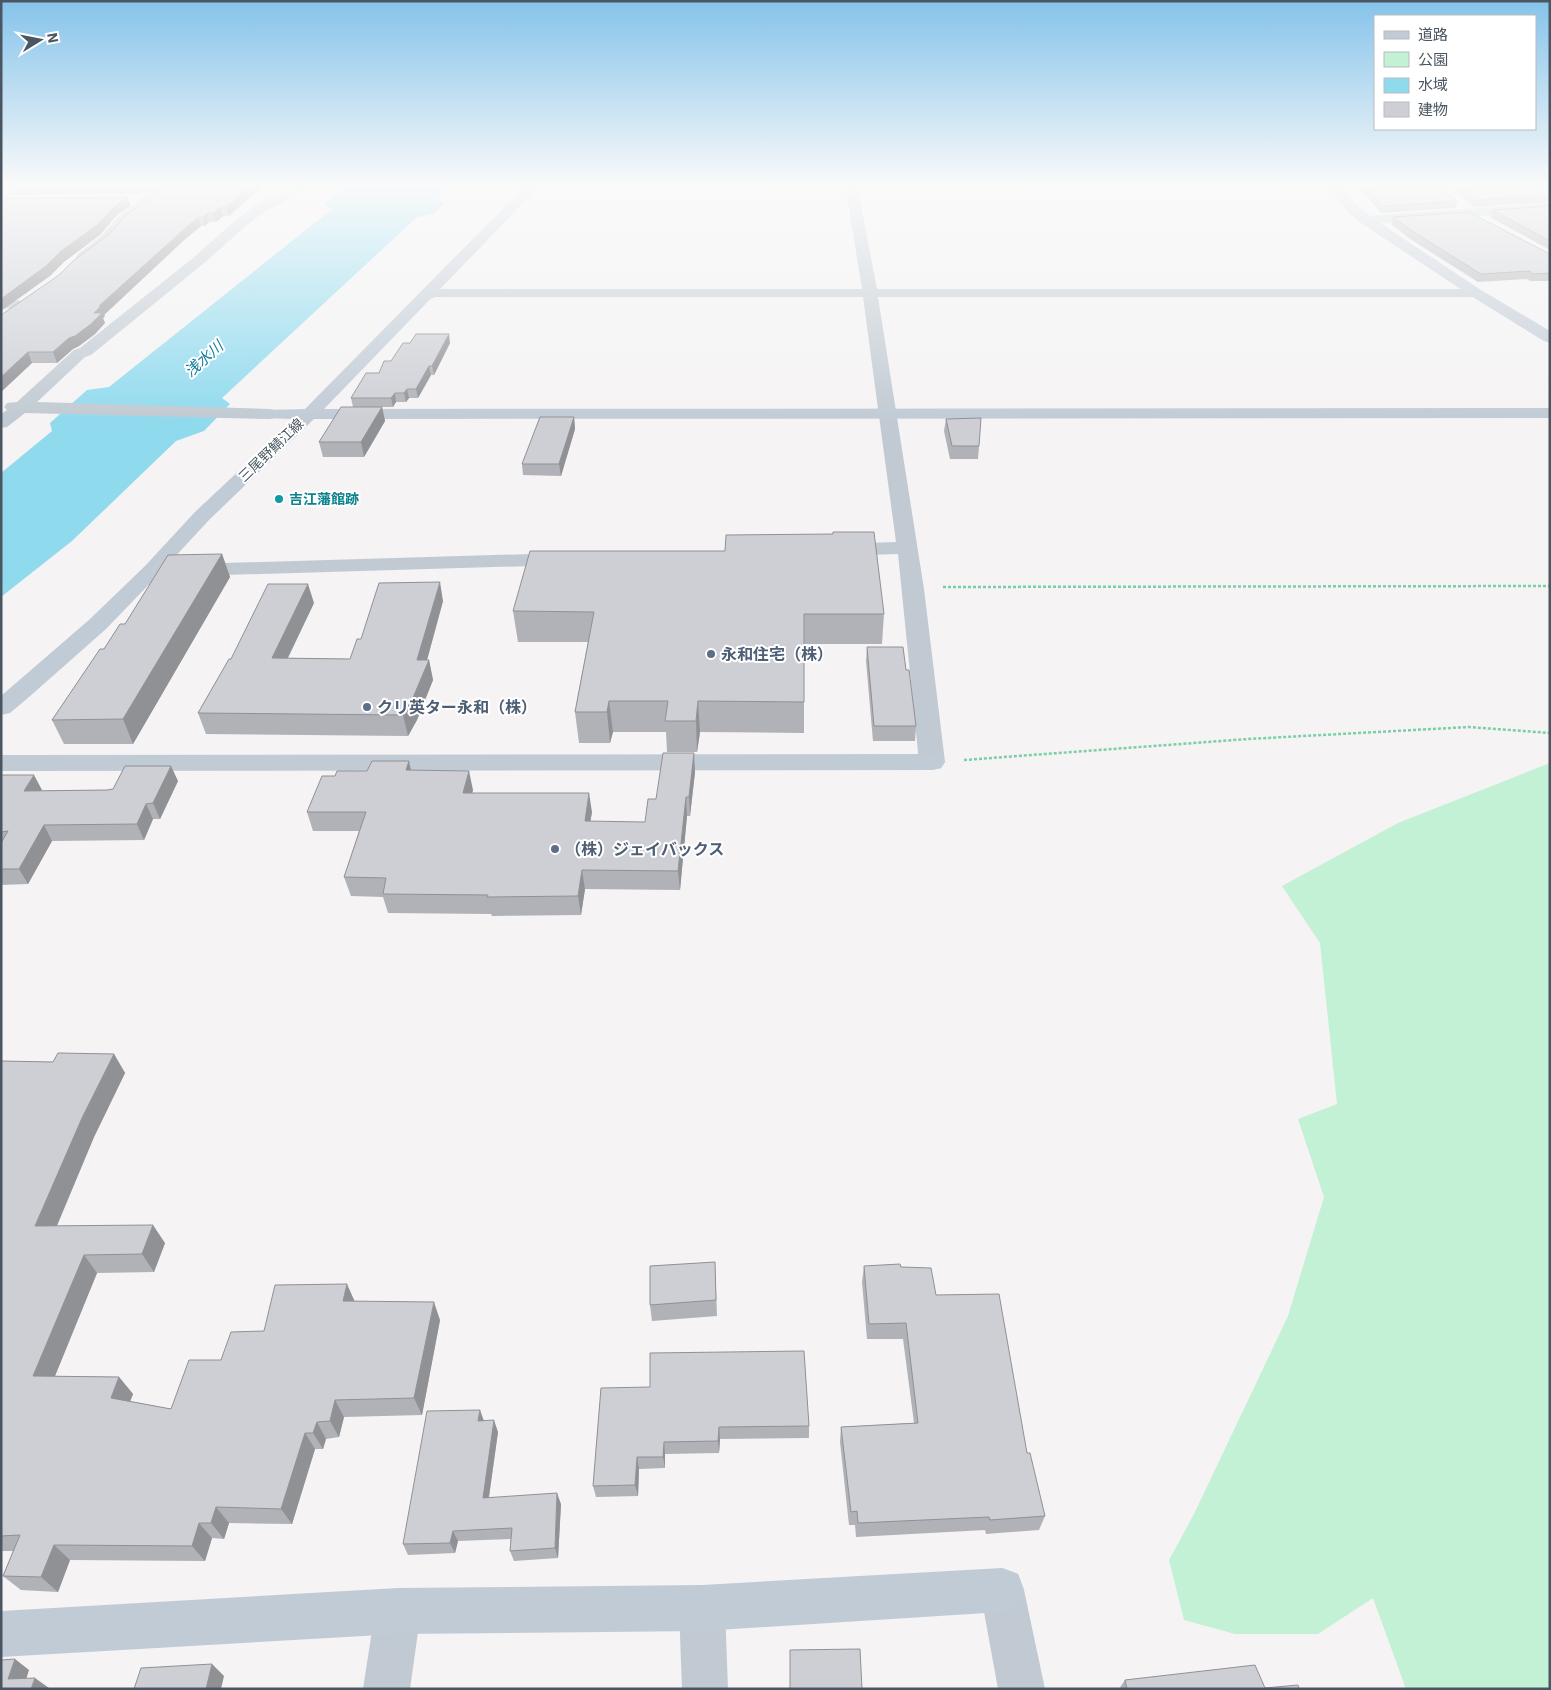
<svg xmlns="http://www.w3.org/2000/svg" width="1551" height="1690" viewBox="0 0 1551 1690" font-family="'IBM Plex Sans','Noto Sans JP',sans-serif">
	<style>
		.green { fill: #c3f1d5 }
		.water { fill: #90daee }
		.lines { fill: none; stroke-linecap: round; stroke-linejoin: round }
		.path { stroke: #7ad0a6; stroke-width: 2.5; stroke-dasharray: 3 2; stroke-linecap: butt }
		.street { fill: #c1cad2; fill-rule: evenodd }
		.secondary { fill: #c1cbd6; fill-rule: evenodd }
		.wall { fill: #b0b2b7 }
		.shaded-wall { fill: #909195 }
		.building { fill: #cdcfd5; stroke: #909195 }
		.culture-dot { fill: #0f9aa8; stroke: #fff; stroke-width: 2 }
		.service-dot { fill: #5c6f8a; stroke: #fff; stroke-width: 2 }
		.labels { text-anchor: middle; stroke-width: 4; stroke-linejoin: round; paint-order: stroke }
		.far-street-label { font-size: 14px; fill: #4a5661; stroke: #fff }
		.far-culture-label { font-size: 14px; font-weight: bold; fill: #0d838f; stroke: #fff; text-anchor: start }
		.far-water-label { font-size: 15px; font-style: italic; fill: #0c7c9b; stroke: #fff }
		.service-label { font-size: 16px; font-weight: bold; fill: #4e5e75; stroke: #fff; text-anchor: start }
	</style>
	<rect width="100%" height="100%" fill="#f5f3f3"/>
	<path class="green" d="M1550,763V1689H1406L1373,1598L1318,1634H1235L1184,1620L1169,1560L1194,1514L1288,1316L1324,1197L1298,1119L1337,1104L1320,943L1282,886L1398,823Z"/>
	<path class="water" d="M349,184H450L437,199L445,202L434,214L417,217L222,398L230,404L204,431L176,441L72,541L1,597V473L52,431L50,423L87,390L109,387L332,209L325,204Z"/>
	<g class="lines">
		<g class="path">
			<path d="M943,587L1550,586"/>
			<path d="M964,760L1248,739L1469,727L1550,733"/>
		</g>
		<g class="street">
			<path d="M160,184H173L154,203L128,223L111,242L88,260H78L76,257L78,254L101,236L118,217Z"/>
			<path d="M301,184H317L266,211L248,224L203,264L91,355L85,357L37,402L269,409L275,410L278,414L275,418L269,419L25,413L7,427L1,428V414L7,410L4,407L7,403L17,402L74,350L80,348L193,258L238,218L256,205Z"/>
			<path d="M845,184H857L877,289H1476L1481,290L1483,293L1481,296L1476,297H878L924,589L945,762L941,768L932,770L923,768L919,762L898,554L838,556L831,554L828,550L831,546L838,544L896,542L863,297H436L429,299L424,298L422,295L424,292L433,289H862Z"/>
			<path d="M1550,203V211L1366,224L1359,220L1366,216Z"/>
			<path d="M1,299L26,301L29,304L26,307L1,309Z"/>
			<path d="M565,553L572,555L575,559L572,563L565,565L191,576L184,574L180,570L184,566L191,564Z"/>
			<path d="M1002,1568L1018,1574L1024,1590L1045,1689H998L980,1590L986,1574Z"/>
			<path d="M702,1585L718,1592L725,1608L728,1689H682L679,1608L686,1592Z"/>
			<path d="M398,1588L414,1595L421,1611L410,1689H363L375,1611L382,1595Z"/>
		</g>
		<g class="secondary">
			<path d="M527,184H539L532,194L324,409L1550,408V418L314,419L209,520L159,574L106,629L29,697L10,713L1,715V696L90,619L145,566L195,512L294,419L263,418L260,414L263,410L305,409Z"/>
			<path d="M1325,184H1338L1358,206L1371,217L1481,290L1550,331V343L1544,341L1471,296L1361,223L1348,212Z"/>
			<path d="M932,754L941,756L945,762L941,768L932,770L1,771V755Z"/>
			<path d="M1002,1568L1018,1574L1024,1590L1018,1606L1002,1612L702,1631L398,1634L1,1657V1611L398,1588L702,1585Z"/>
		</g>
	</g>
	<g class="wall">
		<path d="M14,184H158L146,194L14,195L10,186Z"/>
		<path d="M164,184H265L229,216H223L216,222H209L205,226H201L183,241L104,315L105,316L103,318L105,323L95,334L79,346L73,349L57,363H32L1,392L59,275L109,234L153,196Z"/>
		<path d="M1356,184H1438L1457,201L1455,208L1381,213Z"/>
		<path d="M1448,184H1550V202L1474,207Z"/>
		<path d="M1550,206V250L1490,217L1493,210Z"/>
		<path d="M1393,217L1550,254V281H1530L1527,279L1478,282L1410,239L1391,224Z"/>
		<path d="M450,343L434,375H431L418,398H409L406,402H396L393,407H382L385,421L364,457H323L319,442L353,407L351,398L391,361Z"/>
		<path d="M574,417L575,429L561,476L523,475L522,464Z"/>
		<path d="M946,419L979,446L978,459H950L944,431Z"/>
		<path d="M222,554L230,577L133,744H64L52,720L104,649L125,624Z"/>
		<path d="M443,601L427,660H429L433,680L417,720L408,736L206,734L198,713L231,659L314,603L288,658L350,659Z"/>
		<path d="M513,611L884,614L882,644H804V733L700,732L697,752H667L666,732H613L610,743H579L575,712L588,642H518Z"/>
		<path d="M867,647L906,670L916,726L915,741H873L866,661Z"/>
		<path d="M411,770L473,790L472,793L592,812L590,822H645L656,799L695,772L690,816H687L680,890L585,889L581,915L492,916L491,914L388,913L383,897L351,896L344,877L359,831H313L307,812L335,776Z"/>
		<path d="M1,775L42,790L41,791L107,790L178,781L160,819H153L144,840L52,841L28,884L1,885Z"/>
		<path d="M114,1054L125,1073L94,1137L57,1226L165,1243L154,1272L97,1273L55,1376L119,1377L133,1394L130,1401L171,1409L221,1360L264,1331L355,1301L440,1320L422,1415L344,1417L339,1437L326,1439L323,1449H315L292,1524L229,1523L224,1539L212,1538L205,1561L70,1560L58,1592L21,1590L3,1576L13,1551H1V1061L53,1062Z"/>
		<path d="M715,1262L717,1316L652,1321L650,1305Z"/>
		<path d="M864,1266L901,1267L936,1295L1027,1453L1045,1516L1039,1530L986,1534L985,1530L856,1537L855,1525H849L840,1442L841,1427L914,1423L903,1339H867L862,1282Z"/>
		<path d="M601,1388L809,1426V1438L720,1439L719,1453L665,1454V1468L639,1469L638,1496L596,1497L593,1486Z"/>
		<path d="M484,1421L498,1432L489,1498L561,1504L558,1558L514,1561L510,1551L511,1539L458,1541L455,1553L408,1555L403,1544Z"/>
		<path d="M1125,1680L1265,1688L1299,1689H1119Z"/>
	</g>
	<g class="shaded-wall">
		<path d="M145,184H158L146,194L144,185Z"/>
		<path d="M253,184H265L229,216L226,207Z"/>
		<path d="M128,197L131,206L117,215L100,235L64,262L50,276L1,311V299L60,252L114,207Z"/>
		<path d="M221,207L223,216L216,222L213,213Z"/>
		<path d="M207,213L209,222L205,226L203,217Z"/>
		<path d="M198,217L201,226L183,241L104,315L105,316L103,318L105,323L95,334L79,346L73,349L57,363L53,352L94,313L99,306L181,232Z"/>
		<path d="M449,334L450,343L434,375L432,366Z"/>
		<path d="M28,352L32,363L1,392V377Z"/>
		<path d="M429,366L431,375L418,398L416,389Z"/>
		<path d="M407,389L409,398L406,402L404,393Z"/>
		<path d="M395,393L396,402L393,407L391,398Z"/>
		<path d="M382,407L385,421L364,457L361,442Z"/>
		<path d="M574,417L575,429L561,476L559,464Z"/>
		<path d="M222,554L230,577L133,744L123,719Z"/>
		<path d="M440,582L443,601L424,671L429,660L433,680L417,720L408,736L403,715L417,660Z"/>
		<path d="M308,584L314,603L278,678L272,658Z"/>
		<path d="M609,701L613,732L610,743L607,712Z"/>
		<path d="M698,701L700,732L697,752L696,721Z"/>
		<path d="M694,753L695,772L690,816L689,797Z"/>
		<path d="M409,761L413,780L406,770Z"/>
		<path d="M171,766L178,781L160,819L153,803Z"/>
		<path d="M469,771L473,790L467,812L463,793Z"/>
		<path d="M34,775L42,790L32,807L24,791Z"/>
		<path d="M589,793L592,812L587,841L585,821Z"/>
		<path d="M686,797L687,816L680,890L678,871Z"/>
		<path d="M146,804L153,819L144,840L137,824Z"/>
		<path d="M44,825L52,841L28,884L19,869Z"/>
		<path d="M582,870L585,889L581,915L578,896Z"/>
		<path d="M114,1054L125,1073L94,1137L49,1244L35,1226L82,1118Z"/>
		<path d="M153,1225L165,1243L154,1272L142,1254Z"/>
		<path d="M84,1255L97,1273L48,1393L33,1376Z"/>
		<path d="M347,1284L355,1302L343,1301Z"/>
		<path d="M434,1302L440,1320L422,1415L414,1398Z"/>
		<path d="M119,1377L133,1394L125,1415L111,1398Z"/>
		<path d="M335,1400L344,1417L339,1437L330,1421Z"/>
		<path d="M480,1410L484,1421H478Z"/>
		<path d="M494,1420L498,1432L487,1509L483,1498Z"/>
		<path d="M317,1422L326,1439L323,1449L313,1433Z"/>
		<path d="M719,1427L720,1439L719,1453L718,1441Z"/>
		<path d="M305,1433L315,1449L292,1524L281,1509Z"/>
		<path d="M664,1442L665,1454V1468L663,1457Z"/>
		<path d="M637,1457L639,1469L638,1496L635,1485Z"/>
		<path d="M557,1493L561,1504L558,1558L555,1548Z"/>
		<path d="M216,1507L229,1523L224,1539L211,1523Z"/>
		<path d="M199,1523L212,1538L205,1561L192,1546Z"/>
		<path d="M453,1531L458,1541L455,1553L450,1543Z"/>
		<path d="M54,1545L70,1560L58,1592L41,1577Z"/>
		<path d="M15,1659L29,1670L23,1689L8,1679Z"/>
		<path d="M212,1664L224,1676L221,1689H206Z"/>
		<path d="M35,1678L49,1688V1689H31Z"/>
	</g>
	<g class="building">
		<path d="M14,184H145L144,185L10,186Z"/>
		<path d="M164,184H253L226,207H221L213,213H207L203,217H198L181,232L99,306H101L94,313H102L91,324L75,336L69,338L53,352H28L1,377V315L59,275L73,261L109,234L126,215L153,196Z"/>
		<path d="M1364,184H1438L1457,201L1383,206Z"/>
		<path d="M1458,184H1550V195L1476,200Z"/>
		<path d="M128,197L114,207L97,225L60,252L46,266L1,299V198Z"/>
		<path d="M1550,206V241L1493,210Z"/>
		<path d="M1469,212L1550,254V273L1533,274L1530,271L1481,274L1412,231L1393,217Z"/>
		<path d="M416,334H449L432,366H429L416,389H407L404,393H395L391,398H351L366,373H379L384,361H391L403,343H410Z"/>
		<path d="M341,407H382L361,442H319Z"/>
		<path d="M540,417H574L559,464H522Z"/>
		<path d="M981,418L979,446H952L946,419Z"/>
		<path d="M833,532H874L884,614H804V702L698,701L696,721H665L668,701H609L607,712H575L594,612L513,611L530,551H725L726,535L833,534Z"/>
		<path d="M222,554L123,719L52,720L100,649H104L120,624H125L168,555Z"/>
		<path d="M440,582L417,660H429L412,700L403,715L198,713L229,659H231L268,584H308L272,658L350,659L357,639H361L379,583Z"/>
		<path d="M867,647H903L906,670H909L916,726H874Z"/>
		<path d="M663,753H694L689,797H686L678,871L582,870L578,896L487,897L488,895L383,894L386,878L344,877L366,812H307L322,776H335L337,771H367L372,761H409L406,770L469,771L463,793H589L585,821L645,822L648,799H656Z"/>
		<path d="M125,766H171L153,803L146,804L137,824L44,825L19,869H1V843L8,831L1,832V775H34L24,791L107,790L113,789Z"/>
		<path d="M58,1053L114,1054L82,1118L35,1226L153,1225L142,1254L84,1255L33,1376L119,1377L111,1398L171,1409L189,1360H221L231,1332L264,1331L275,1285L347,1284L343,1301L434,1302L414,1398L335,1400L330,1421L317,1422L313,1433H305L281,1509L216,1507L211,1523H199L192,1546L54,1545L41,1577L3,1576L20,1535L1,1536V1061L53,1062Z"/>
		<path d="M715,1262L716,1300L650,1305V1266Z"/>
		<path d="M900,1264L901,1267L931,1268L936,1295L999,1294L1027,1453H1030L1045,1516L990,1520L989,1517L858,1523L857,1511L851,1512L841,1427L918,1423L906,1323L869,1324L864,1266Z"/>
		<path d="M804,1351L809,1426L719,1427L718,1441L664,1442L663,1457H637L635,1485L593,1486L601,1388L650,1387V1353Z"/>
		<path d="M480,1410L478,1421L494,1420L483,1498L557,1493L555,1548L510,1551L512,1528L453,1531L450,1543L403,1544L427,1411Z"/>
		<path d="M860,1649L862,1689H790V1650Z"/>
		<path d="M15,1659L8,1679L35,1678L31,1689H1V1660Z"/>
		<path d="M212,1664L206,1689H134L141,1668Z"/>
		<path d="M1255,1665L1265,1688L1298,1685L1299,1689H1127L1125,1680Z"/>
	</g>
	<linearGradient id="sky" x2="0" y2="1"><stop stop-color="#85c3ea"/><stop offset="0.44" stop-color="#fafafa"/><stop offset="1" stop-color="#fafafa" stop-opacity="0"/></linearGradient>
	<rect width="1551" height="421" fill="url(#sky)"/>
	<circle class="culture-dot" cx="279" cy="499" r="5"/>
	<g class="service-dot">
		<circle cx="711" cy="654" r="5"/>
		<circle cx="367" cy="707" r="5"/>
		<circle cx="555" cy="849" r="5"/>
	</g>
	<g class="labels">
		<g class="far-street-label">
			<text transform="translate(271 450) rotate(-44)" y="5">三尾野鯖江線</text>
		</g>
		<g class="far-culture-label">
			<text x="289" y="504">吉江藩館跡</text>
		</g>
		<g class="far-water-label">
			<text transform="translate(204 359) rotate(-42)" y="5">浅水川</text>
		</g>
		<g class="service-label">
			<text x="721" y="660">永和住宅（株）</text>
			<text x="377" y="713">クリ英ター永和（株）</text>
			<text x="565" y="855">（株）ジェイバックス</text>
		</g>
	</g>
	<rect width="1551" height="1690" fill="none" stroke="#4a5661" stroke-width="5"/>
	<rect x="1374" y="15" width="162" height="115" fill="#ffffff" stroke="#b7bbc0"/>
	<rect x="1384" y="31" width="25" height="8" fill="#c1cbd6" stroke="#b7bbc0"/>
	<text x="1418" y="40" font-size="15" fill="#4a5661">道路</text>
	<rect x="1384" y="52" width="25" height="15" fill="#c3f1d5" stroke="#b7bbc0"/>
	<text x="1418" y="65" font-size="15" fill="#4a5661">公園</text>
	<rect x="1384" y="78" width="25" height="15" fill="#90daee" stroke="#b7bbc0"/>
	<text x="1418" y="90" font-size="15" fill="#4a5661">水域</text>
	<rect x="1384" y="102" width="25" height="15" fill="#cdcfd5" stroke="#b7bbc0"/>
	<text x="1418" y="115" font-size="15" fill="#4a5661">建物</text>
	<g transform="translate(40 40) rotate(80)" stroke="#ffffff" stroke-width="4" paint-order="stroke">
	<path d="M0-4L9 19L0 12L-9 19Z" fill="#4a5661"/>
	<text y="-8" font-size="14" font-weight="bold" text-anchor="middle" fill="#4a5661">N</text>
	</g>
</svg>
